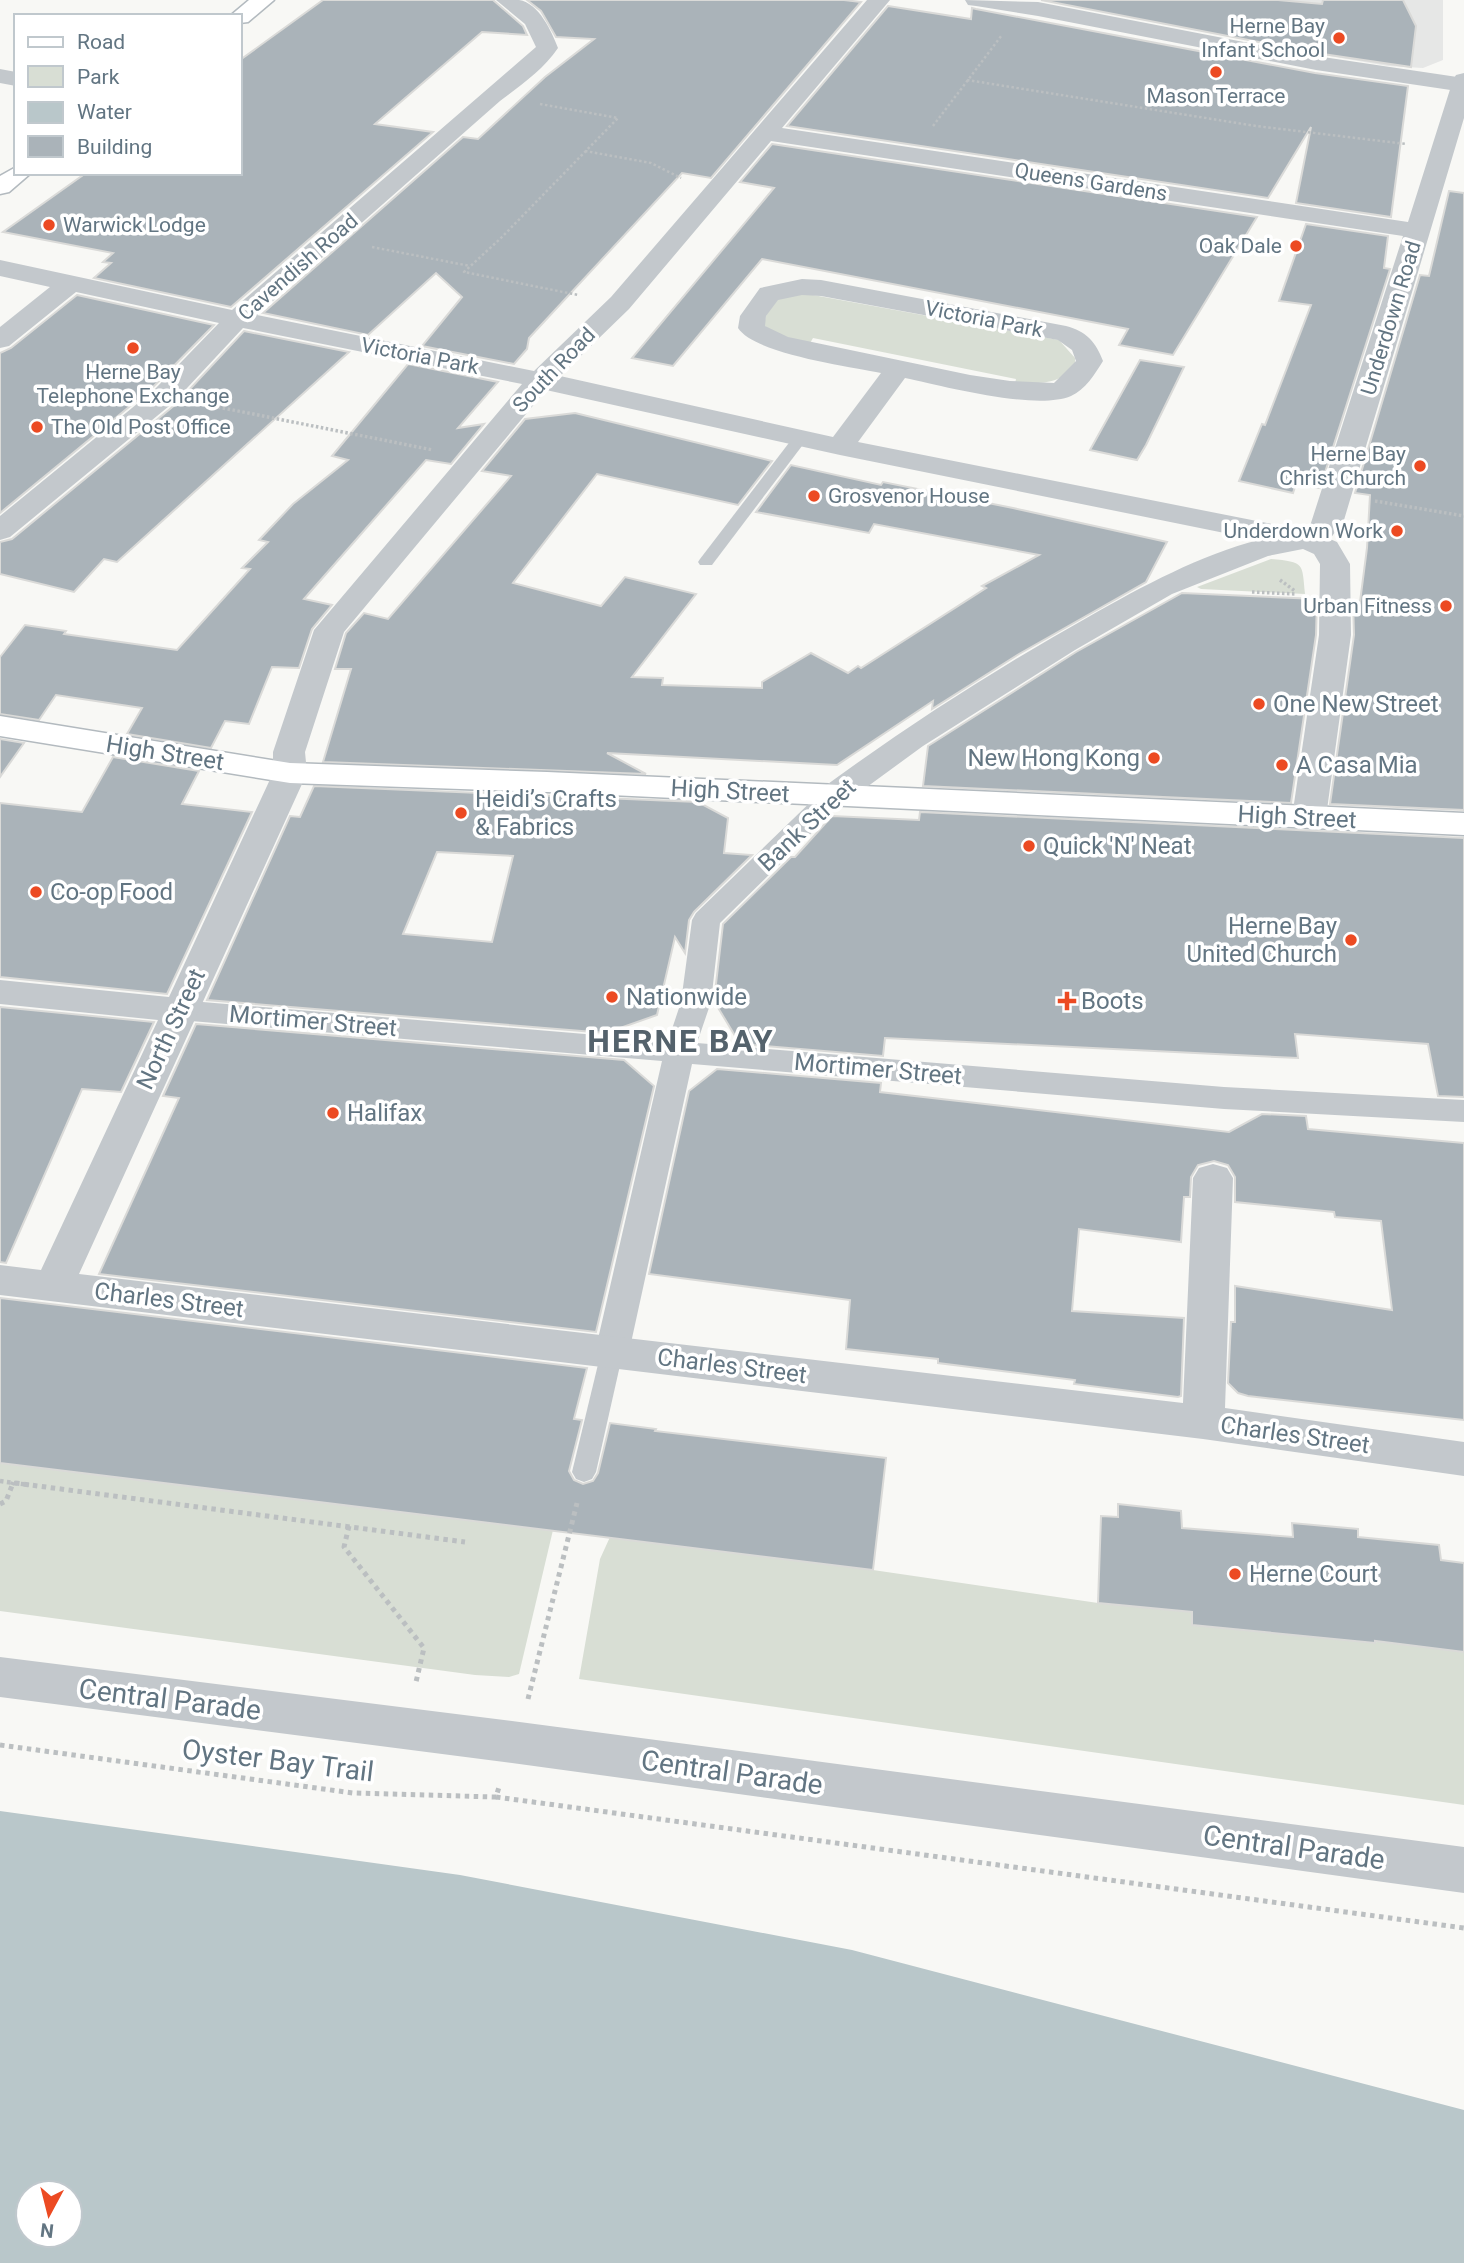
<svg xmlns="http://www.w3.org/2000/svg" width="1464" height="2263" viewBox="0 0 1464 2263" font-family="Roboto,sans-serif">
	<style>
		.built { fill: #e6e7e6 }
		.green { fill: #d8ded4 }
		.water { fill: #b9c7ca; fill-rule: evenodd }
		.building { fill: #aab3b9; stroke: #dadad8; stroke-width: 2; fill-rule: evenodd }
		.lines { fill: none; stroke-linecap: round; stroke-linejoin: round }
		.secondary-casing { stroke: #b3babf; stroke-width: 3 }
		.path-far3 { stroke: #bbbfc1; stroke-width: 2.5; stroke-dasharray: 2.5 2.5; stroke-linecap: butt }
		.path-far2 { stroke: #bbbfc1; stroke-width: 3.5; stroke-dasharray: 2.5 2.5; stroke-linecap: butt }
		.path-far1 { stroke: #bbbfc1; stroke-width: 4.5; stroke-dasharray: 3.5 3.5; stroke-linecap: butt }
		.path { stroke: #bbbfc1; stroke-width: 5; stroke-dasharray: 4.5 4.5; stroke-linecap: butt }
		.service { fill: #c3c8cc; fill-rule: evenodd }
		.pedestrian { fill: #c3c8cc; fill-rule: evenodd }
		.minor { fill: #c3c8cc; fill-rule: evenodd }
		.tertiary { fill: #c3c8cc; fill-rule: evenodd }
		.secondary { fill: #fff; fill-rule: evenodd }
		.poi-dot { fill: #ec4a22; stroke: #fff; stroke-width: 2.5 }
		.labels { text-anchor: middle; stroke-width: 7; stroke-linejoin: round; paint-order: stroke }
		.far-poi-label { font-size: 21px; fill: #627582; stroke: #fff; text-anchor: end }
		.far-street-label { font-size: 21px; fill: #627582; stroke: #fff }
		.poi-label { font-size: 24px; fill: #627582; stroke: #fff; text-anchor: start }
		.street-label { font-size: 24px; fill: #627582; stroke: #fff }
		.near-street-label { font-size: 28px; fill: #627582; stroke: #fff }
		.district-label { font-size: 32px; font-weight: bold; letter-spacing: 2px; fill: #54626c; stroke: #fff }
	</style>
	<rect width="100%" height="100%" fill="#f8f8f5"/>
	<path class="built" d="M1043,0H1443V60L1423,68L1388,66L1306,52Z"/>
	<g class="green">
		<path d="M797,295H813L1059,340L1075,358V367C1058,385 1039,383 1015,384L1016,379L813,338L809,345L767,330L764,324L769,304L779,298Z"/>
		<path d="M1271,559C1305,562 1302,563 1305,594L1201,589L1197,587Z"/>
		<path d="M0,1463L553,1530L519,1674L509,1677L475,1675L0,1611Z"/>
		<path d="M610,1537L873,1570L1098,1603L1192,1612V1625L1375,1643L1378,1641L1464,1652V1805L579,1679L600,1559Z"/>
	</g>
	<path class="water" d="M0,1811L460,1875L852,1950L1464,2110V2263H0ZM28,2193H70V2235H28Z"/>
	<g class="building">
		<path d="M323,0H493L523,26L527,35L482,32L375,124L433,132L231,307L94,278L111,263L103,262L113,253L3,232L86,173H240V60Z"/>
		<path d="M527,0H844L861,2L711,178L682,173L529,338L527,349L514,364L422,346L462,297L436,273L368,335L263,313L463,137L478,139L545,77L594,39L556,37L541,11Z"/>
		<path d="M1041,0H1278L1322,4L1323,0H1403L1416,26L1411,67L1316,53Z"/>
		<path d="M888,6L971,19L972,8L976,9L1315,73L1408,86L1391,217L1296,203L1311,127L1268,198L787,126Z"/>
		<path d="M772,144L1257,217L1173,355L1119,345L1128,329L762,259L673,366L632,358L774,188L740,182Z"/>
		<path d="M1449,191L1464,193V810L1330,804L1354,635L1353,601L1360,602L1367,548L1370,495L1355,493L1420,275L1429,276Z"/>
		<path d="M1306,224L1388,236L1384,268L1390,269L1320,488L1296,484L1293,493L1239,481L1262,424L1265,425L1311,305L1279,301Z"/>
		<path d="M77,295L214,325L152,388L0,513V353L11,348Z"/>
		<path d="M244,331L349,352L117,562L104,559L74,592L0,574V542L12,539L176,404Z"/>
		<path d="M1140,360L1184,367L1146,445L1137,460L1090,450Z"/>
		<path d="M408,364L498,382L458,428L484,424L451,464L426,460L304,599L332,605L312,629L299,668L272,667L249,724L225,721L211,748L127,734L142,708L56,695L39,720L0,714V657L25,625L66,631L64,634L177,650L250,569L242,568L268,542L259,540L293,504L348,460L332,456Z"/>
		<path d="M575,413L772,461L738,505L597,474L513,583L601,606L625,577L696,594L632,677L663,678L662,685L762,688V682L811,653L848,673L858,666L861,668L986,588L982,586L1039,555L874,524L869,533L756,512L791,465L881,485L883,482L1013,508L1167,542L1146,582L1019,654L932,709L933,701L837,765L607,753L646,774L323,762L351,669H335L346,633L364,613L388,619L511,476L482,471L525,419Z"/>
		<path d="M1182,593L1317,599L1316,635L1291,803L923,786L928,746L1076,652Z"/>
		<path d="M0,739L24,743L0,777Z"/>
		<path d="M113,757L199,771L182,804L252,812L167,994L0,977V803L82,812Z"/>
		<path d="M314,786L698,802L728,818L724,853L752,855L694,912L689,920L685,953L675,937L657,1015L606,1033L207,1000L290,816L300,817ZM437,852L513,856L492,942L403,934Z"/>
		<path d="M920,812L1464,838V1097L1438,1096L1428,1044L1295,1034L1298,1058L885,1038L883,1056L740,1044L714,1001L723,924L791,857H795L832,816L919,820Z"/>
		<path d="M0,1007L154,1022L121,1092L82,1089L6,1263L0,1262Z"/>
		<path d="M196,1024L624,1060L654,1086L596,1332L99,1274L179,1098L163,1096Z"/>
		<path d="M717,1069L881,1083L880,1092L1229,1132L1262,1114L1306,1116L1308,1129L1464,1143V1420L1248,1396L1238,1393L1228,1383L1231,1322H1235V1286L1392,1310L1381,1221L1335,1217L1334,1212L1235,1202V1177L1228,1165L1214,1161L1198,1165L1191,1177L1190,1197H1184L1181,1242L1079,1229L1072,1311L1184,1318L1181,1396L1178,1397L1074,1384L1075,1380L938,1363V1359L846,1349L850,1300L649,1274L689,1091Z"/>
		<path d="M0,1298L587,1368L574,1419L582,1420L569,1471L574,1480L583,1484L593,1481L598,1473L610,1423L656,1429L655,1431L886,1458L873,1570L0,1463Z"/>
		<path d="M1118,1504L1181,1511L1182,1528L1293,1537L1292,1523L1358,1529V1537L1439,1545L1441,1560L1464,1563V1652L1375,1641V1643L1192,1625V1612L1098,1603L1101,1516L1118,1517Z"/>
	</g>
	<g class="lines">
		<defs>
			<g id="secondary">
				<path d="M249,0H274L248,22L240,23V16H230Z"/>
				<path d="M16,167V173H31L9,192L0,194V176Z"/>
				<path d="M0,716L290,763L547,772L1464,813V835L547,792L290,783L0,736Z"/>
			</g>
		</defs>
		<use href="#secondary" class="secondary-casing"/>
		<g class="path-far3">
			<path d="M967,80L1256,126L1406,144"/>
			<path d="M540,104L618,118L501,238L464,272L578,295"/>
			<path d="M933,126L1002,35"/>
			<path d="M585,151L651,163L681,178"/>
			<path d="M372,247L470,266"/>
		</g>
		<g class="path-far2">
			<path d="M208,405L433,450"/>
			<path d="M1375,501L1464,516"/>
			<path d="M1280,580L1295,591"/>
			<path d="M1252,592L1296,594"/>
		</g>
		<g class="path-far1">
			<path d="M0,1481L29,1485"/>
			<path d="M12,1485L13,1482"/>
		</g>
		<g class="path">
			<path d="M15,1483L465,1542"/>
			<path d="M0,1504L6,1501L13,1483"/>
			<path d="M349,1526L344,1547L424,1648L416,1682"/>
			<path d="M528,1699L577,1503"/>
			<path d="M0,1745L353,1793L496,1797L499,1787"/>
			<path d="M496,1797L1464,1928"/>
		</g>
		<g class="service">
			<path d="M800,433L808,438L712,565H700L698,562L700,559L795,435Z"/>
			<path d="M612,1343L620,1346L623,1352L596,1472L592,1479L584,1482L576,1479L572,1472L601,1352L604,1346Z"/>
		</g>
		<path class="pedestrian" d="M833,788L843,790L847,796L843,802L720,923L711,1002L697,1043L1224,1087L1464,1100V1122L1224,1109L692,1064L629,1352L624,1361L612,1365L600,1361L595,1352L662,1061L179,1020L168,1017L164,1010L168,1003L179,1000L668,1041L681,1002L692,920L696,913L823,790Z"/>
		<g class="minor">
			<path d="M496,0C504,0 512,0 519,0C539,3 552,32 558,48C543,70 521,85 500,101L257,315L534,371L611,297L867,0H890L782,128L1408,222L1453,80L1456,75L1464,73V118L1344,520L1330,539L1337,542L1350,564L1351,635L1326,817L1321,824L1309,827L1297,824L1292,817L1319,635L1320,564L1314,554L1303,549L1268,556L1172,594L1075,650L923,746L845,803L833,806L821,803L816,796L821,789C907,726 997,668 1090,616C1141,587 1202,554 1259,540L840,455L546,390L344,632L305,752L307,773L79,1274L1183,1403L1193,1178L1199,1168L1213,1164L1227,1168L1233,1178L1225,1408L1464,1442V1476L1203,1439L0,1295V1265L41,1270L158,1020L0,1004V980L169,997L273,773V752L314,630L522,384L243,328L174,402L10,537L0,540V516L154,390L219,323L76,292L9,346L0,348V327L50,287L0,276V260L232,310L536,47L525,24ZM771,141L1403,236L1310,526L1302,530L858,442L905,378C943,386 1036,411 1071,396C1085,390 1095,374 1103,361C1096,342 1086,331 1066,326L821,280L802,279L760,288L740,316L738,328C755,354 848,366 881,373L833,437L560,376L629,309ZM802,295L821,296L1058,340L1072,350L1076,361L1054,383L1010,381L970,375L788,337L765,326L766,316L778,300Z"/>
			<path d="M0,69L16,72V86L0,83Z"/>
		</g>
		<g class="tertiary">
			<path d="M965,0L1038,2L1316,56L1464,78V92L1316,70L1038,16L976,6L968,5Z"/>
			<path d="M0,1657L512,1721L1464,1847V1893L512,1763L0,1697Z"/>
		</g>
		<use href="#secondary" class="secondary"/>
	</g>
	<g class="poi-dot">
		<circle cx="1339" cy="38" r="7"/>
		<circle cx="1216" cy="72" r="7"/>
		<circle cx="49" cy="225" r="7"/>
		<circle cx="1296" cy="246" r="7"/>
		<circle cx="133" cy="348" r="7"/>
		<circle cx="37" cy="427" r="7"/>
		<circle cx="1420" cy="466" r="7"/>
		<circle cx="814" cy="496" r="7"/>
		<circle cx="1397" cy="531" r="7"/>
		<circle cx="1446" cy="606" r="7"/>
		<circle cx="1259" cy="704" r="7"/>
		<circle cx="1154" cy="758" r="7"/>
		<circle cx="1282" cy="765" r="7"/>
		<circle cx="461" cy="813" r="7"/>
		<circle cx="1029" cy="846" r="7"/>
		<circle cx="36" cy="892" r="7"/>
		<circle cx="1351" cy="940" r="7"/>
		<circle cx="612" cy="997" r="7"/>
		<path d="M1063.5 990.5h7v7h7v7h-7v7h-7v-7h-7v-7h7z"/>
		<circle cx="333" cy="1113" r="7"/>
		<circle cx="1235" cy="1574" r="7"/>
	</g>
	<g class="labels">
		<g class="far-poi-label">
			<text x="1325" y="33">Herne Bay<tspan x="1325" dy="24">Infant School</tspan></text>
			<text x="1216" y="103" text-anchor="middle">Mason Terrace</text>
			<text x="63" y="232" text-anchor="start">Warwick Lodge</text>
			<text x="1282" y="253">Oak Dale</text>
			<text x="133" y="379" text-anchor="middle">Herne Bay<tspan x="133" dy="24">Telephone Exchange</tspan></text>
			<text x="51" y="434" text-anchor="start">The Old Post Office</text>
			<text x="1406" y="461">Herne Bay<tspan x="1406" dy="24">Christ Church</tspan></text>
			<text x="828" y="503" text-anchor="start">Grosvenor House</text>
			<text x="1383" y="538">Underdown Work</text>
			<text x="1432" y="613">Urban Fitness</text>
		</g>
		<g class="far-street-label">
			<text transform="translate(1091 182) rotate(9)" y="7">Queens Gardens</text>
			<text transform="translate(298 267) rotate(-41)" y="7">Cavendish Road</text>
			<text transform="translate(1391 318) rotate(-73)" y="7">Underdown Road</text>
			<text transform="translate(984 319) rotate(11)" y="7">Victoria Park</text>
			<text transform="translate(420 356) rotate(11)" y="7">Victoria Park</text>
			<text transform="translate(554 370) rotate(-46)" y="7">South Road</text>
		</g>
		<g class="poi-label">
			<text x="1273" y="712">One New Street</text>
			<text x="1140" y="766" text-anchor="end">New Hong Kong</text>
			<text x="1296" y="773">A Casa Mia</text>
			<text x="475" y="807">Heidi’s Crafts<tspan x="475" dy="28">&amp; Fabrics</tspan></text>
			<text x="1043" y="854">Quick 'N' Neat</text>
			<text x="50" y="900">Co-op Food</text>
			<text x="1337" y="934" text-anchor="end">Herne Bay<tspan x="1337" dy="28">United Church</tspan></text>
			<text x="626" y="1005">Nationwide</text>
			<text x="1081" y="1009">Boots</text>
			<text x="347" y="1121">Halifax</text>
			<text x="1249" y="1582">Herne Court</text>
		</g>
		<g class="street-label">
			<text transform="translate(165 753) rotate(9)" y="8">High Street</text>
			<text transform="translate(730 791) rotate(3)" y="8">High Street</text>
			<text transform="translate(1297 817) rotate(3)" y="8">High Street</text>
			<text transform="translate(807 825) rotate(-43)" y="8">Bank Street</text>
			<text transform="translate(313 1021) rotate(5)" y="8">Mortimer Street</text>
			<text transform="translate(171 1029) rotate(-65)" y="8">North Street</text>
			<text transform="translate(878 1069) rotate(5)" y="8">Mortimer Street</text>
			<text transform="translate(169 1300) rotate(7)" y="8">Charles Street</text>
			<text transform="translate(732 1366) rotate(7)" y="8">Charles Street</text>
			<text transform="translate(1295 1435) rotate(8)" y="8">Charles Street</text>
		</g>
		<g class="near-street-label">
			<text transform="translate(170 1699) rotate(7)" y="10">Central Parade</text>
			<text transform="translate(278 1760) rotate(7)" y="10">Oyster Bay Trail</text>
			<text transform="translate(732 1772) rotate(8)" y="10">Central Parade</text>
			<text transform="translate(1294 1847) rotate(8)" y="10">Central Parade</text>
		</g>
		<g class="district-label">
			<text x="681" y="1052">HERNE BAY</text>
		</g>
	</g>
	<rect x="14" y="14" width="228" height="161" fill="#ffffff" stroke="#c0c8cd" stroke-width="2"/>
	<rect x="28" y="37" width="35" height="10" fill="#ffffff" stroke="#c0c8cd" stroke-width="2"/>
	<text x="77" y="49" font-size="21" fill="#627582">Road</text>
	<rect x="28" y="66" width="35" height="21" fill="#d8ded4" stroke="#c0c8cd" stroke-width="2"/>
	<text x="77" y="84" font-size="21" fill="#627582">Park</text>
	<rect x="28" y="102" width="35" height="21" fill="#b9c7ca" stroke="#c0c8cd" stroke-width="2"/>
	<text x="77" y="119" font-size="21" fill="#627582">Water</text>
	<rect x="28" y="136" width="35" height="21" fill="#aab3b9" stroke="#c0c8cd" stroke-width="2"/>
	<text x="77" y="154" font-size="21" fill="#627582">Building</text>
	<g transform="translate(49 2214) rotate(187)"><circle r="33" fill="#ffffff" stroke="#c0c8cd" stroke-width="2"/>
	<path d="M0-5L12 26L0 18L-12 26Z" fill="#ec4a22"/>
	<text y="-10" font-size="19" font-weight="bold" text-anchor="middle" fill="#627582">N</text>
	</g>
</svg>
